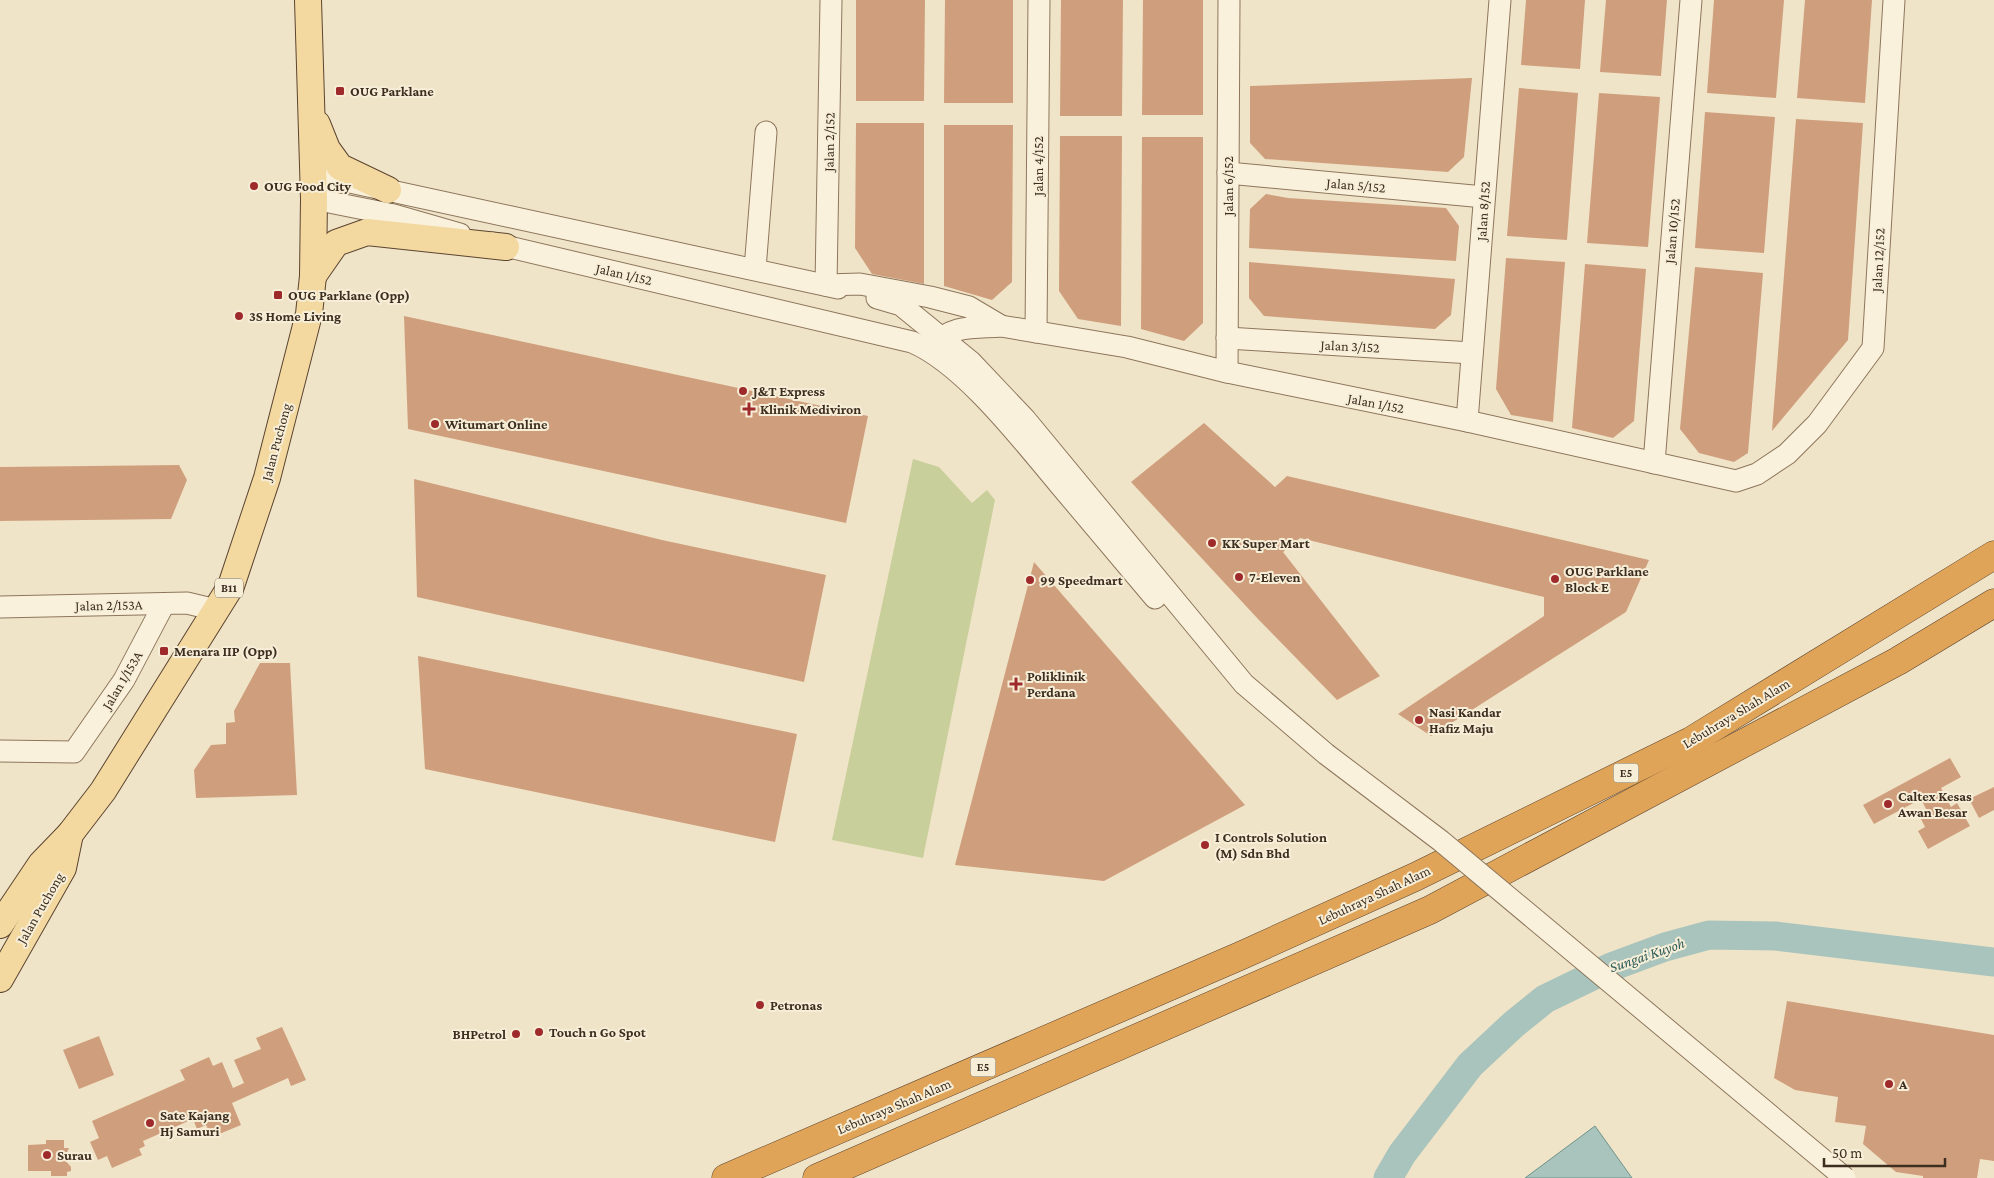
<svg xmlns="http://www.w3.org/2000/svg" width="1994" height="1178" viewBox="0 0 1994 1178" font-family="'Crimson Pro',serif">
	<style>
		.green { fill: #c9cf9b }
		.water { fill: #a9c4bc; stroke: #6f938a }
		.lines { fill: none; stroke-linecap: round; stroke-linejoin: round }
		.river { stroke: #a9c4bc; stroke-width: 29 }
		.building { fill: #cf9f7d }
		.minor-casing { stroke: #8d765c; stroke-width: 23 }
		.major-casing { stroke: #5b4430; stroke-width: 28 }
		.highway-casing { stroke: #5b4430; stroke-width: 29 }
		.minor { stroke: #faf1dc; stroke-width: 21 }
		.major { stroke: #f3d9a0; stroke-width: 26 }
		.highway { stroke: #e0a458; stroke-width: 28 }
		.minor-bridge-casing { stroke: #8d765c; stroke-width: 23; stroke-linecap: butt }
		.minor-bridge { stroke: #faf1dc; stroke-width: 21 }
		.poi-dot { fill: #9e2a2b; stroke: #f7eed8; stroke-width: 2 }
		.labels { text-anchor: middle; stroke-width: 4; stroke-linejoin: round; paint-order: stroke }
		.shield { fill: #f7eed8; stroke: #756857; stroke-width: 1 }
		.shield-label { font-size: 12px; font-weight: bold; fill: #3d2e20 }
		.poi-label { font-size: 14px; font-weight: bold; fill: #3d2e20; stroke: #f7eed8; text-anchor: start }
		.street-label { font-size: 14px; fill: #3d2e20; stroke: #f7eed8 }
		.water-label { font-size: 15px; font-style: italic; fill: #2f5d5a; stroke: #f7eed8 }
	</style>
	<rect width="100%" height="100%" fill="#f0e4c8"/>
	<path class="green" d="M913,459L939,467L972,503L987,490L995,500L923,858L832,840Z"/>
	<path class="water" d="M1595,1126L1632,1178H1525Z"/>
	<g class="lines">
		<path class="river" d="M1388,1178L1402,1154L1470,1065L1514,1024L1545,999L1611,967L1665,947L1709,935L1775,936L1994,962"/>
	</g>
	<g class="building">
		<path d="M856,0H925L924,101H856Z"/>
		<path d="M945,0H1013V103H944Z"/>
		<path d="M1061,0H1123L1122,116H1060Z"/>
		<path d="M1143,0H1203V115H1142Z"/>
		<path d="M1526,0H1585L1580,69L1521,65Z"/>
		<path d="M1606,0H1667L1661,76L1600,72Z"/>
		<path d="M1714,0H1784L1776,98L1707,93Z"/>
		<path d="M1805,0H1872L1865,103L1797,98Z"/>
		<path d="M1472,78L1464,157L1448,172L1265,159L1250,143V86Z"/>
		<path d="M1519,88L1578,93L1567,240L1507,236Z"/>
		<path d="M1599,93L1660,97L1648,247L1587,243Z"/>
		<path d="M1705,112L1775,117L1764,253L1695,248Z"/>
		<path d="M1796,119L1863,123L1848,340L1772,431Z"/>
		<path d="M856,123H924V284L872,274L855,248Z"/>
		<path d="M944,125H1013L1012,282L992,300L944,286Z"/>
		<path d="M1060,136H1122L1121,326L1078,319L1059,291Z"/>
		<path d="M1142,137H1203V323L1184,341L1141,329Z"/>
		<path d="M1266,194L1288,198L1446,208L1459,226L1456,261L1249,248L1250,209Z"/>
		<path d="M1506,258L1565,262L1553,422L1511,415L1496,389Z"/>
		<path d="M1249,262L1455,279L1451,315L1435,329L1264,316L1249,298Z"/>
		<path d="M1585,264L1646,269L1634,421L1613,438L1572,428Z"/>
		<path d="M1695,267L1763,273L1748,453L1734,462L1699,453L1680,429Z"/>
		<path d="M404,316L868,416L846,523L408,429Z"/>
		<path d="M1204,423L1275,487L1287,476L1649,560L1626,612L1431,736L1398,714L1544,616V597L1300,538L1283,552L1380,676L1337,700L1258,619L1131,482Z"/>
		<path d="M179,465L187,480L171,519L0,521V467Z"/>
		<path d="M414,479L662,540L826,575L804,682L417,597Z"/>
		<path d="M1034,562L1245,805L1104,881L955,865Z"/>
		<path d="M418,656L797,734L775,842L425,769Z"/>
		<path d="M260,663H290L297,795L196,798L194,770L211,745L226,744V723L235,722L234,711Z"/>
		<path d="M1950,758L1961,777L1941,788L1951,807L1957,803L1970,826L1928,849L1918,831L1925,827L1921,819L1929,815L1921,799L1874,824L1863,805Z"/>
		<path d="M1994,787V810L1979,818L1969,799Z"/>
		<path d="M1787,1001L1994,1035V1161L1980,1159L1977,1178H1923V1176L1896,1172L1863,1144L1866,1126L1835,1122L1838,1097L1795,1090L1774,1078Z"/>
		<path d="M282,1027L306,1080L291,1086L288,1078L232,1103L241,1125L212,1137L206,1125L197,1129L193,1119L143,1141L145,1146L139,1149L142,1155L112,1168L107,1156L98,1160L90,1142L99,1138L92,1121L185,1080L180,1070L209,1057L213,1066L222,1062L233,1088L244,1083L234,1060L261,1049L256,1038Z"/>
		<path d="M99,1036L114,1075L79,1089L63,1050Z"/>
		<path d="M46,1140H64V1148H69L64,1159L71,1167V1171L67,1172V1176H51V1171H28V1145L46,1144Z"/>
	</g>
	<g class="lines">
		<defs>
			<g id="minor">
				<path d="M1228,173L1484,197"/>
				<path d="M313,174L838,288"/>
				<path d="M314,199L394,215L460,234"/>
				<path d="M492,243L912,342C964,364 1022,440 1059,484C1091,522 1123,560 1155,598"/>
				<path d="M755,269L766,132"/>
				<path d="M826,285L860,284L930,297L969,307L1001,326L1127,347L1227,372L1467,421L1736,481L1757,474L1787,454L1817,424L1873,348L1894,0"/>
				<path d="M826,285L831,0"/>
				<path d="M877,298L901,305L971,362L1025,419L1244,684L1326,754"/>
				<path d="M1036,332L1039,0"/>
				<path d="M1227,338L1472,353"/>
				<path d="M934,346C950,324 977,328 1001,326"/>
				<path d="M1227,372L1229,0"/>
				<path d="M1467,421L1500,0"/>
				<path d="M1654,463L1691,0"/>
				<path d="M0,607L187,603L216,610"/>
				<path d="M0,751L74,752L124,680L164,604"/>
			</g>
			<g id="major">
				<path d="M317,124L327,149L340,167L388,190"/>
				<path d="M313,276L336,243L367,232L506,247"/>
				<path d="M0,925L41,864L70,834L103,791L216,610L231,586L267,478L309,314L313,276L314,199L308,0"/>
				<path d="M0,979L63,868L70,834"/>
			</g>
			<g id="highway">
				<path d="M726,1178L1240,956L1415,877L1691,741L1994,555"/>
				<path d="M817,1178L1430,910L1898,661L1994,603"/>
			</g>
		</defs>
		<use href="#minor" class="minor-casing"/>
		<use href="#major" class="major-casing"/>
		<use href="#highway" class="highway-casing"/>
		<use href="#minor" class="minor"/>
		<use href="#major" class="major"/>
		<use href="#highway" class="highway"/>
		<defs>
			<path id="minor-bridge" d="M1326,754L1441,841L1845,1178"/>
		</defs>
		<use href="#minor-bridge" class="minor-bridge-casing"/>
		<use href="#minor-bridge" class="minor-bridge"/>
	</g>
	<g class="poi-dot">
		<rect x="335" y="86" width="10" height="10" rx="2.5"/>
		<circle cx="254" cy="186" r="5"/>
		<rect x="273" y="290" width="10" height="10" rx="2.5"/>
		<circle cx="239" cy="316" r="5"/>
		<circle cx="743" cy="391" r="5"/>
		<path d="M746.5 401.5h5v5h5v5h-5v5h-5v-5h-5v-5h5z"/>
		<circle cx="435" cy="424" r="5"/>
		<circle cx="1212" cy="543" r="5"/>
		<circle cx="1239" cy="577" r="5"/>
		<circle cx="1555" cy="579" r="5"/>
		<circle cx="1030" cy="580" r="5"/>
		<rect x="159" y="646" width="10" height="10" rx="2.5"/>
		<path d="M1013.5 676.5h5v5h5v5h-5v5h-5v-5h-5v-5h5z"/>
		<circle cx="1419" cy="720" r="5"/>
		<circle cx="1888" cy="804" r="5"/>
		<circle cx="1205" cy="845" r="5"/>
		<circle cx="760" cy="1005" r="5"/>
		<circle cx="539" cy="1032" r="5"/>
		<circle cx="516" cy="1034" r="5"/>
		<circle cx="1889" cy="1084" r="5"/>
		<circle cx="150" cy="1123" r="5"/>
		<circle cx="47" cy="1155" r="5"/>
	</g>
	<g class="labels">
		<g class="shield">
			<rect x="215" y="578.5" width="28" height="19" rx="4"/>
			<rect x="1613.5" y="763.5" width="25" height="19" rx="4"/>
			<rect x="970.5" y="1057.5" width="25" height="19" rx="4"/>
		</g>
		<g class="shield-label">
			<text x="229" y="592">B11</text>
			<text x="1626" y="777">E5</text>
			<text x="983" y="1071">E5</text>
		</g>
		<g class="poi-label">
			<text x="350" y="96">OUG Parklane</text>
			<text x="264" y="191">OUG Food City</text>
			<text x="288" y="300">OUG Parklane (Opp)</text>
			<text x="249" y="321">3S Home Living</text>
			<text x="753" y="396">J&amp;T Express</text>
			<text x="760" y="414">Klinik Mediviron</text>
			<text x="445" y="429">Witumart Online</text>
			<text x="1222" y="548">KK Super Mart</text>
			<text x="1565" y="576">OUG Parklane<tspan x="1565" dy="16">Block E</tspan></text>
			<text x="1249" y="582">7-Eleven</text>
			<text x="1040" y="585">99 Speedmart</text>
			<text x="174" y="656">Menara IIP (Opp)</text>
			<text x="1027" y="681">Poliklinik<tspan x="1027" dy="16">Perdana</tspan></text>
			<text x="1429" y="717">Nasi Kandar<tspan x="1429" dy="16">Hafiz Maju</tspan></text>
			<text x="1898" y="801">Caltex Kesas<tspan x="1898" dy="16">Awan Besar</tspan></text>
			<text x="1215" y="842">I Controls Solution<tspan x="1215" dy="16">(M) Sdn Bhd</tspan></text>
			<text x="770" y="1010">Petronas</text>
			<text x="549" y="1037">Touch n Go Spot</text>
			<text x="506" y="1039" text-anchor="end">BHPetrol</text>
			<text x="1899" y="1089">A</text>
			<text x="160" y="1120">Sate Kajang<tspan x="160" dy="16">Hj Samuri</tspan></text>
			<text x="57" y="1160">Surau</text>
		</g>
		<g class="street-label">
			<text transform="translate(829 142) rotate(-89)" y="5">Jalan 2/152</text>
			<text transform="translate(1038 166) rotate(-90)" y="5">Jalan 4/152</text>
			<text transform="translate(1356 185) rotate(5)" y="5">Jalan 5/152</text>
			<text transform="translate(1228 186) rotate(-90)" y="5">Jalan 6/152</text>
			<text transform="translate(1483 211) rotate(-86)" y="5">Jalan 8/152</text>
			<text transform="translate(1672 231) rotate(-85)" y="5">Jalan 10/152</text>
			<text transform="translate(1878 260) rotate(-87)" y="5">Jalan 12/152</text>
			<text transform="translate(624 274) rotate(13)" y="5">Jalan 1/152</text>
			<text transform="translate(1350 346) rotate(3)" y="5">Jalan 3/152</text>
			<text transform="translate(1376 403) rotate(11)" y="5">Jalan 1/152</text>
			<text transform="translate(276 442) rotate(-75)" y="5">Jalan Puchong</text>
			<text transform="translate(109 605) rotate(-1)" y="5">Jalan 2/153A</text>
			<text transform="translate(122 680) rotate(-59)" y="5">Jalan 1/153A</text>
			<text transform="translate(1736 713) rotate(-31)" y="5">Lebuhraya Shah Alam</text>
			<text transform="translate(1374 895) rotate(-25)" y="5">Lebuhraya Shah Alam</text>
			<text transform="translate(40 908) rotate(-60)" y="5">Jalan Puchong</text>
			<text transform="translate(894 1106) rotate(-23)" y="5">Lebuhraya Shah Alam</text>
		</g>
		<g class="water-label">
			<text transform="translate(1647 955) rotate(-19)" y="5">Sungai Kuyoh</text>
		</g>
	</g>
	<path d="M1824 1158v8h121v-8" fill="none" stroke="#3d2e20" stroke-width="2.5"/>
	<text x="1832" y="1158" font-size="15" fill="#3d2e20" stroke="#f7eed8" stroke-width="4" paint-order="stroke">50 m</text>
</svg>
